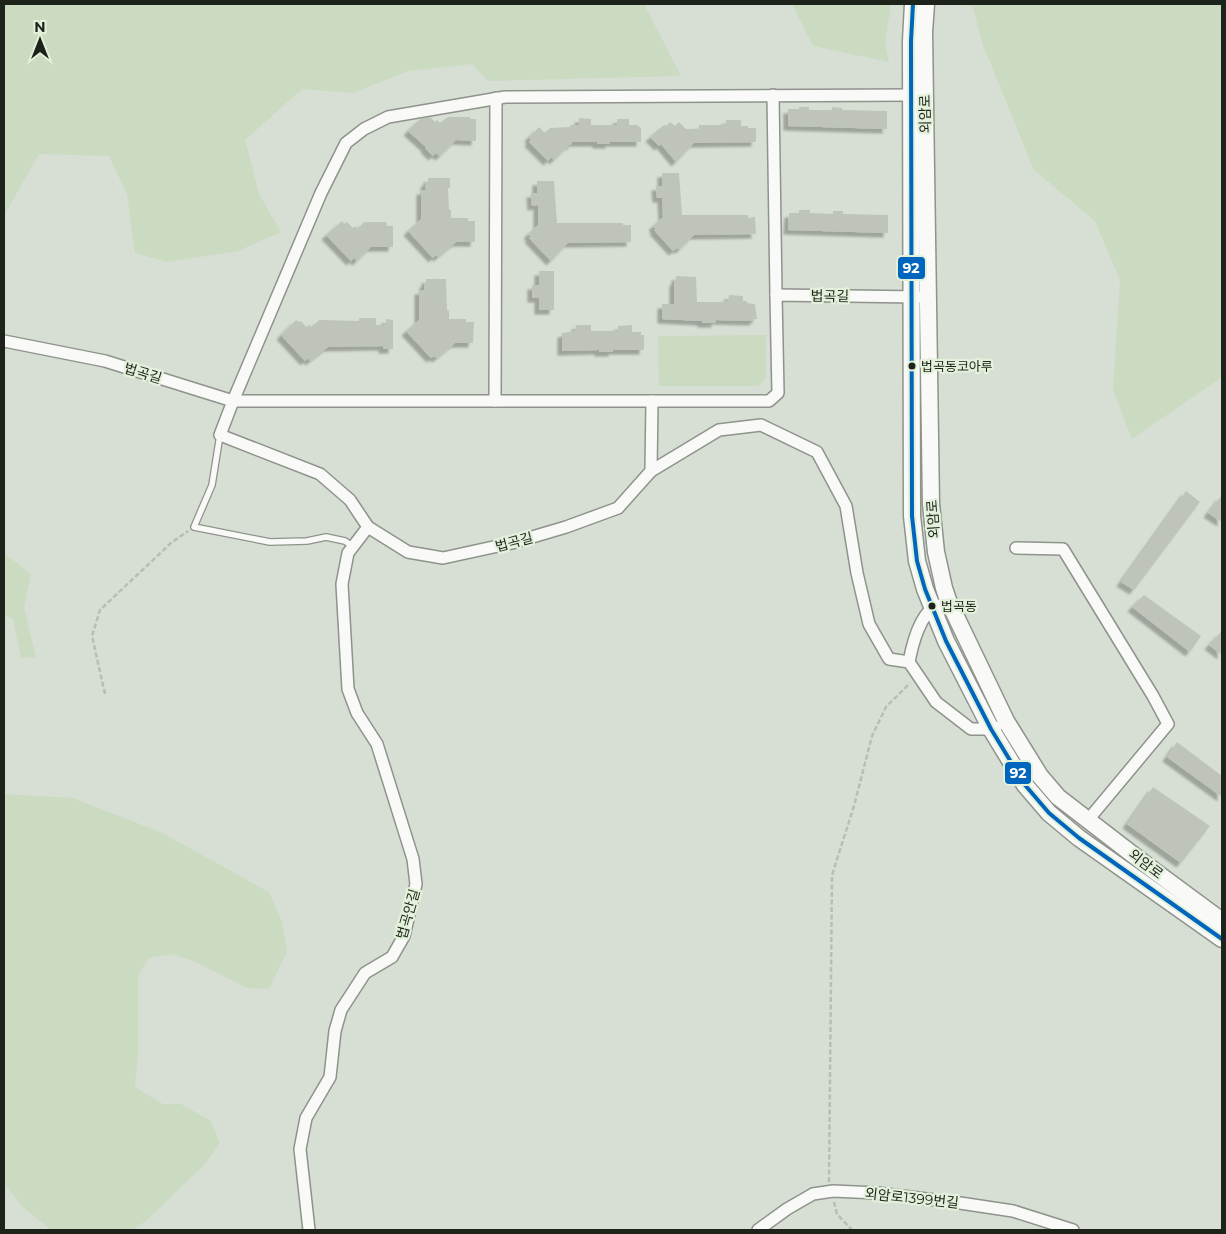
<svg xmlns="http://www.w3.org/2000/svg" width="1226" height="1234" viewBox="0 0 1226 1234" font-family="Montserrat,'Noto Sans KR',sans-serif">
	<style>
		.green { fill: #cbdbc1 }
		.building { fill: #bec4ba; filter: url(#shadow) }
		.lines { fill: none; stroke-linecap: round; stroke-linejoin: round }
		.lane-casing { stroke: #8e938b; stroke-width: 8 }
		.street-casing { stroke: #8e938b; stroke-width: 14 }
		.secondary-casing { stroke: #8e938b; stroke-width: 19 }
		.path { stroke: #b9bdb7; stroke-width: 2.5; stroke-dasharray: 5 2.5; stroke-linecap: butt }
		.lane { stroke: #f9faf8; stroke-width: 5.5 }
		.street { stroke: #f9faf8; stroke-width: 11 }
		.secondary { stroke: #f9faf8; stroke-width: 16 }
		.bus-1-casing { stroke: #e3f1db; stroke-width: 8 }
		.bus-1 { stroke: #0065bd; stroke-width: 4 }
		.bus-dot { fill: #1d221a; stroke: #e3f1db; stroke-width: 2 }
		.labels { text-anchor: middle; stroke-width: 4.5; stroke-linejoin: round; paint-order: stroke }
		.bus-label { font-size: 13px; fill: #1d221a; stroke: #e3f1db; text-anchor: start }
		.street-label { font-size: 14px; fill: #1d221a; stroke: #e3f1db }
		.line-badge { stroke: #e3f1db; stroke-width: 2 }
		.badge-label { font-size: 14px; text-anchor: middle; font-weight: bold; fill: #fff }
	</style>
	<defs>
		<filter id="shadow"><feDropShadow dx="-4.5" dy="4.5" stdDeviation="1" flood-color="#0004"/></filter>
	</defs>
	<rect width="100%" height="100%" fill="#d7ded3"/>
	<g class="green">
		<path d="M4,4H644L681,76L488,81L472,64L409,71L352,93L302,89L245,140L259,194L281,232L238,251L168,262L135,253L127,194L109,156L39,154L4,216Z"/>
		<path d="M792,4H891L885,42L889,62L813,46Z"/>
		<path d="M972,4H1222V377L1132,439L1113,390L1120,280L1095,221L1034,170L983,45Z"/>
		<path d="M766,335V378L758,386H659L658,336Z"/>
		<path d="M4,553L31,574L24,608L36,657L21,658L13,619L4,614Z"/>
		<path d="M4,794L73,798L160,832L269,892L282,922L287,952L269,989L247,988L193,961L172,954L149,958L138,976V1053L135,1087L163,1104H181L211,1121L220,1143L205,1164L147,1220L133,1230H51L23,1207L4,1184Z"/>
	</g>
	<g class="building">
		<path d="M799,107H809V110H832V107L842,108V110L887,111V129L788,126V109H799Z"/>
		<path d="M430,117L435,122L437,120L440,123L448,117H470V119H476V141L456,140L440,156L436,153L433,156L425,148L426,147L408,131L420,119Z"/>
		<path d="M579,118L591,119V125H617V119H629V125H637L641,128V142H610V144H597V142H572V145H569L554,160L552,157L548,161L529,142L531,140L529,137L539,127L545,133L550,128L570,127V125H579Z"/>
		<path d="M726,120H741V126H748V128H756V142L694,143L676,162L661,144L659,146L650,137L664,125L666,126L670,122L675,126L679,122L686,129H699V125H726Z"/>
		<path d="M662,173H679L682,215H748V218L755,217L756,234L694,235L680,249L677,248L673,251L654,230L656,229L653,226L663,217L662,198H657L656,186H662Z"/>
		<path d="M428,178H450V188H448L449,210H451V218H468V221H475V242H456L438,257L436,255L433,258L408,231L421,219V190H426L425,182H428Z"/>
		<path d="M537,181H554L557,223H623V225H631V242L568,243L551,261L529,238L531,237L528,234L538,225V205L532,206L531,193H537Z"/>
		<path d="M799,210H810V213L833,214V211H843V214L888,215V233L788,230L789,213H799Z"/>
		<path d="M342,221L344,224L347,222L353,228L355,226L358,229L364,222H386L387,226H393V247H371L357,261L354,258L351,261L326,235Z"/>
		<path d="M539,271H554V310H539V298H532V285H539Z"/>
		<path d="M676,276L696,277L697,302H723V301H728L729,295L743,296V301H747V303L755,304L757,319H754V321L716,320V323H702V321L662,319V304H674V281H676Z"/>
		<path d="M426,279H446L447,310L449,311V319H466V322H474L473,343H455L437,358L434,356L431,358L406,331L419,320V290H424V283H426Z"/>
		<path d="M359,318H376V325H386V319L393,320V349H383V346L328,347L310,361L308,358L305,361L281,335L296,320L299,322L301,321L306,327L309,325L312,327L319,320L359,321Z"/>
		<path d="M576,325H591V331H618V326L632,325V332H641V335H644V350H613V352H599V350L562,351V333L575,331Z"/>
		<path d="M1186,491L1200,502L1134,590L1121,582Z"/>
		<path d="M1222,495V522L1208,513Z"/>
		<path d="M1144,595L1201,636L1190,652L1132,607Z"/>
		<path d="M1222,631V655L1209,645Z"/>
		<path d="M1177,742L1222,776V797L1167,757Z"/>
		<path d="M1153,787L1210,826L1181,863L1127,824Z"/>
	</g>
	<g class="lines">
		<defs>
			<path id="lane" d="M220,435L212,485L194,527L270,542L307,541L326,537L345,541L352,546"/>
			<g id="street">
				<path d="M773,95L776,295"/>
				<path d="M911,95L505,97L388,117L364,129L346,143L321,193L233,401H769L778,393L776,295L919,297"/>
				<path d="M4,341L105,361L233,401L220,435L320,474L350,500L368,527L408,552L443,558L512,543L566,527L618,508L651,471L652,401"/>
				<path d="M495,401L496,98"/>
				<path d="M651,471L719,430L761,425L817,452L846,506L857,573L869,624L889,659L909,662L936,702L971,729H991L996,727"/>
				<path d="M1016,548L1063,549L1153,696L1168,724L1088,820"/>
				<path d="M909,662C912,646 920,612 938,605"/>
				<path d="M309,1230L300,1149L306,1118L330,1077L335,1031L341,1010L365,973L392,957L404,936L416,884L413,859L377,744L357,713L348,689L342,584L348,553L368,527"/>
				<path d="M758,1230L787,1209L813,1194L833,1191L877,1193L960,1203L1013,1211L1073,1230"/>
			</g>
			<g id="secondary">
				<path d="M913,4L911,41L912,516L917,561L925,589L946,641L991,729L1025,785L1049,813L1079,838L1222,939"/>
				<path d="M926,4L924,32L925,103L931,504L936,552L944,588L948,600L1006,721L1040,776L1058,797L1145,864L1222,921"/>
			</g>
		</defs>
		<use href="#lane" class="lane-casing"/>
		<use href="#street" class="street-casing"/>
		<use href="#secondary" class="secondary-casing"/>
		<g class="path">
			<path d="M105,694L92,636L100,610L171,543L188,531"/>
			<path d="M829,1182L832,875L854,806L872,736L886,707L910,683"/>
			<path d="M834,1202L837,1214L852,1230"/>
		</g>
		<use href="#lane" class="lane"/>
		<use href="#street" class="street"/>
		<use href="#secondary" class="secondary"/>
		<defs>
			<path id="bus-1" d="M913,4L911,41L912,516L917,561L925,589L946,641L991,729L1025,785L1049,813L1079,838L1222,939"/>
		</defs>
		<use href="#bus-1" class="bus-1-casing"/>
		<use href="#bus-1" class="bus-1"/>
	</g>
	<g class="bus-dot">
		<circle cx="912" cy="366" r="4.5"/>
		<circle cx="932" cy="606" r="4.5"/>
	</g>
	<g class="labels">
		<g class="bus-label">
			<text x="921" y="371">법곡동코아루</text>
			<text x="941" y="611">법곡동</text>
		</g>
		<g class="street-label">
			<text transform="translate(925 114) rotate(-91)" y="5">외암로</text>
			<text transform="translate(830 296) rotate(1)" y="5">법곡길</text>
			<text transform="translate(143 373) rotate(17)" y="5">법곡길</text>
			<text transform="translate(933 519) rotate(-94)" y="5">외암로</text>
			<text transform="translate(514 542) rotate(-15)" y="5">법곡길</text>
			<text transform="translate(1146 864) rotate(37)" y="5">외암로</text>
			<text transform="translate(408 914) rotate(-74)" y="5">법곡안길</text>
			<text transform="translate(912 1198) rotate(6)" y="5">외암로1399번길</text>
		</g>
	</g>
	<g class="line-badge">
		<rect x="897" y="256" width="29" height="24" rx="5" fill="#0065bd"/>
		<rect x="1004" y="761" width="28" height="24" rx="5" fill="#0065bd"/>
	</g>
	<g class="badge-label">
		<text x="911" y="273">92</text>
		<text x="1018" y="778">92</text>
	</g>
	<rect width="1226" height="1234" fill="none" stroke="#1d221a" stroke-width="10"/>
	<g transform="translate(40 40)" stroke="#e3f1db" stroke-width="4" paint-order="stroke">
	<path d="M0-4L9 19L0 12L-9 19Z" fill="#1d221a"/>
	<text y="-8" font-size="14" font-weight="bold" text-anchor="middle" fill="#1d221a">N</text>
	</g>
</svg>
